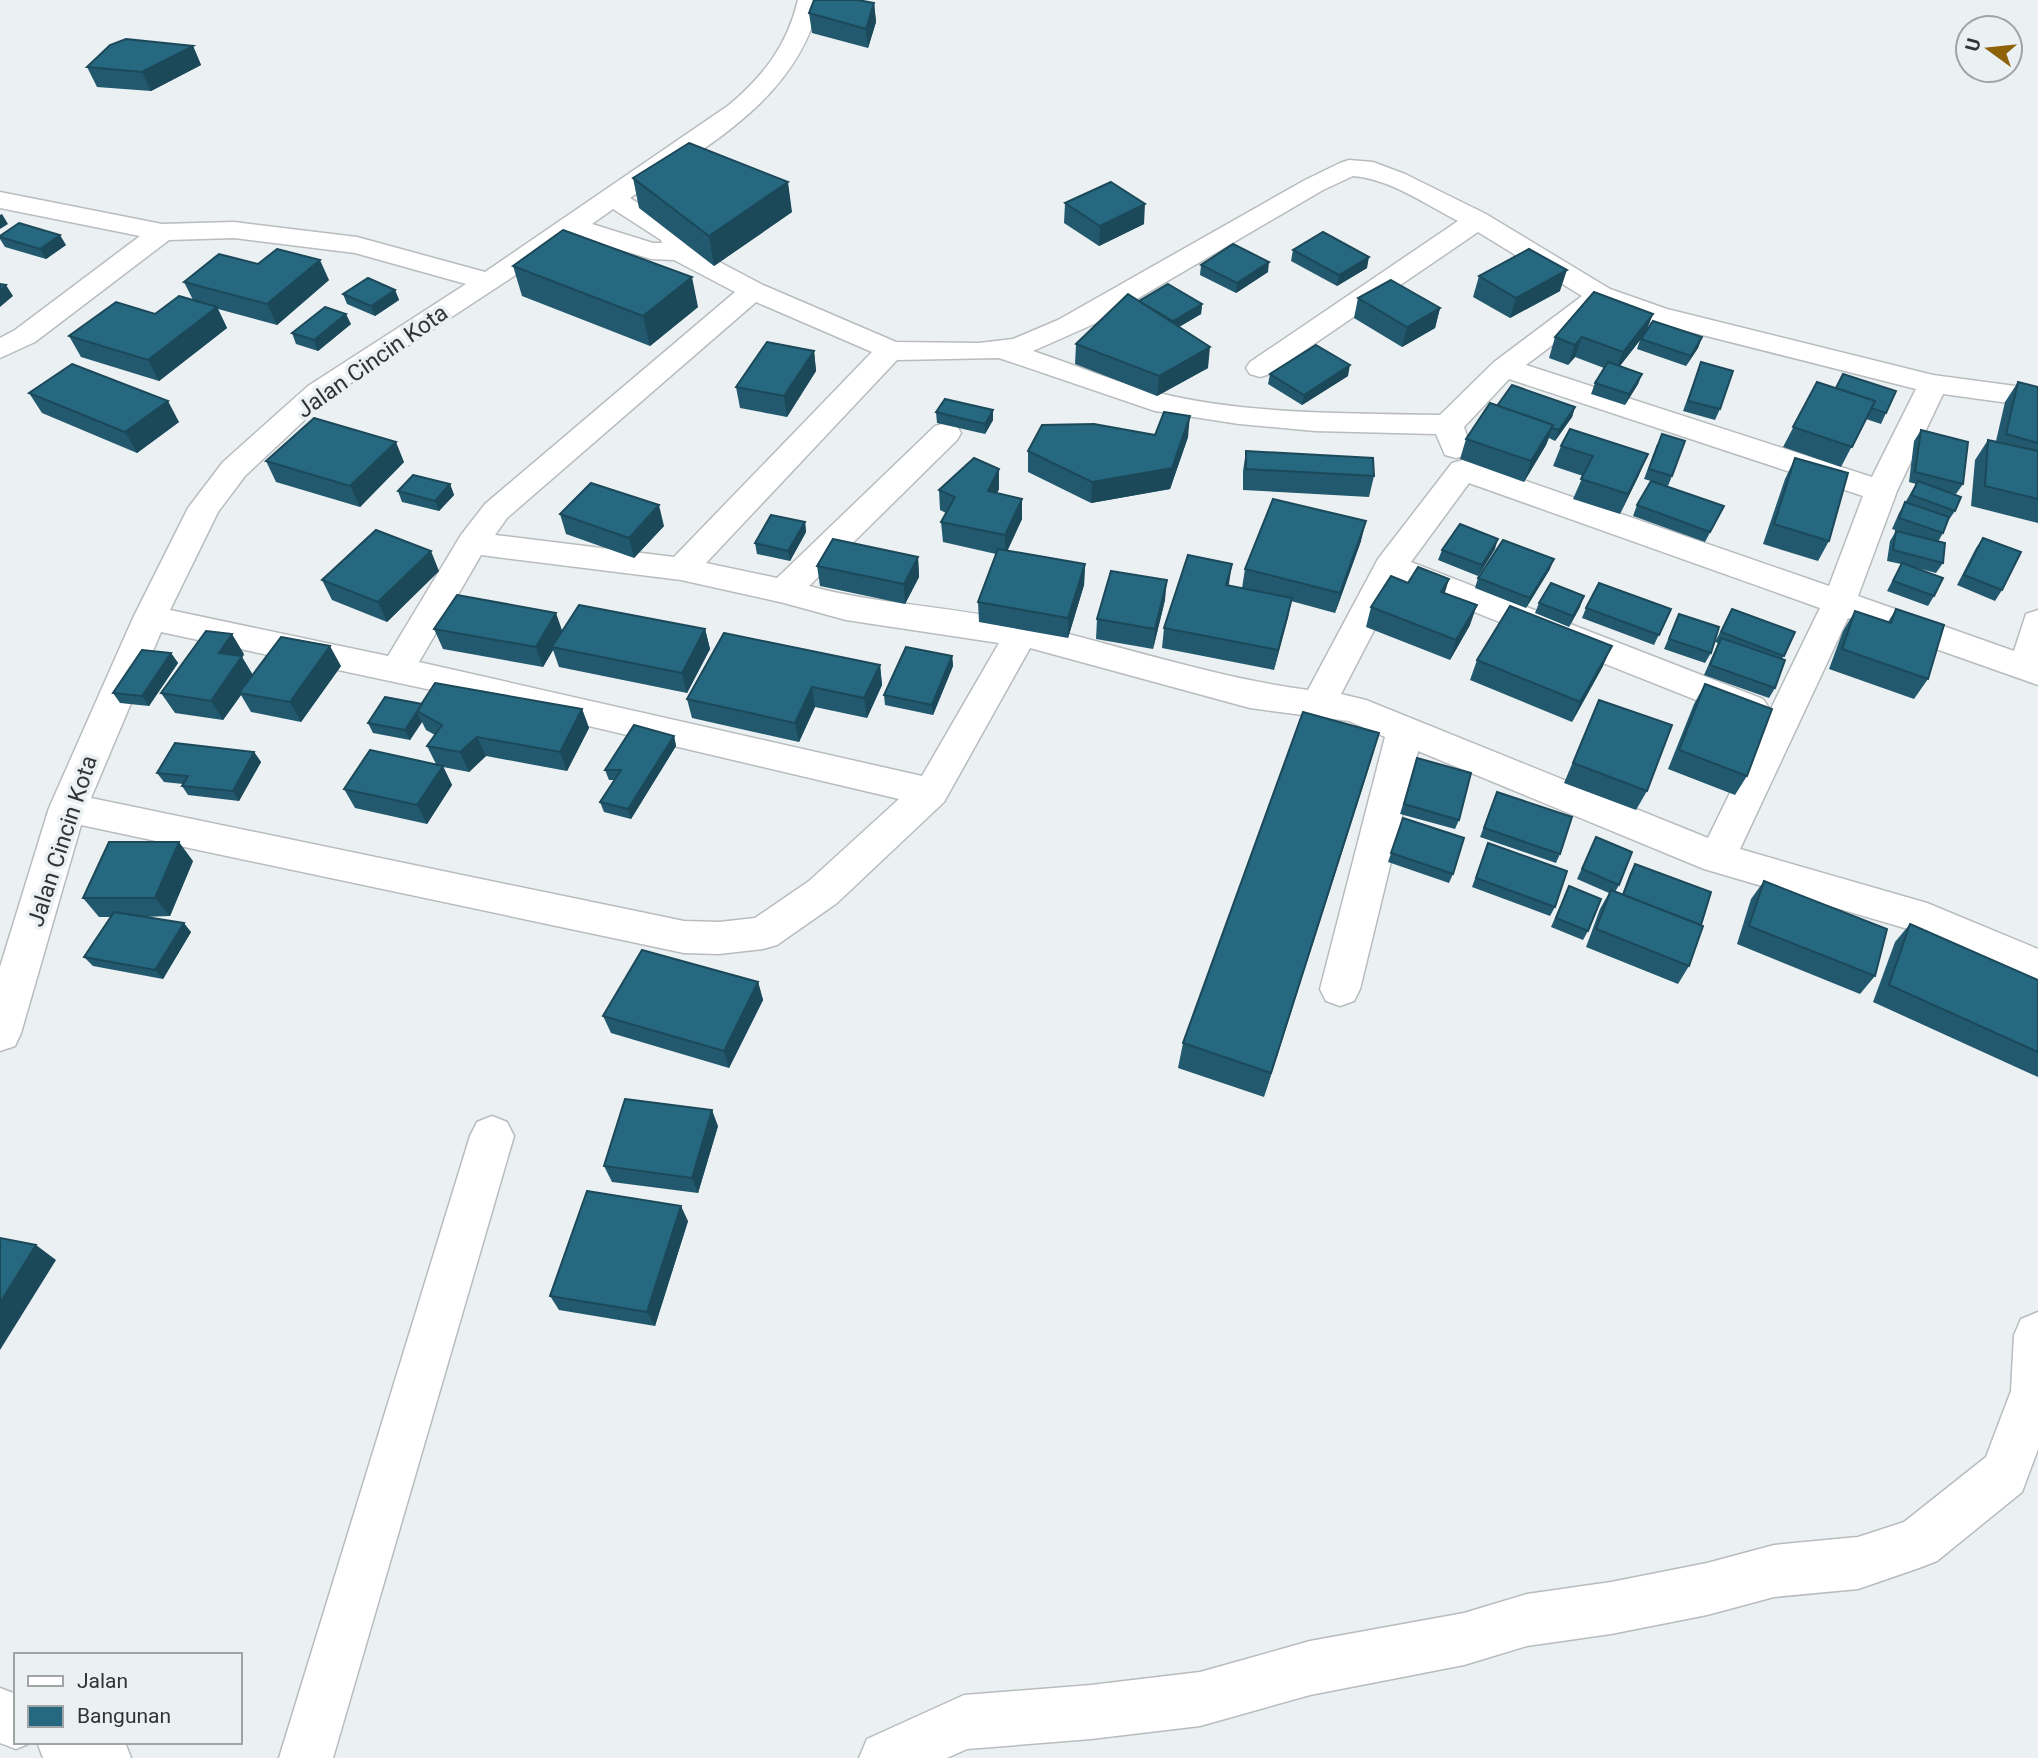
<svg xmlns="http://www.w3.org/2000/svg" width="2038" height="1758" viewBox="0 0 2038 1758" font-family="Roboto,sans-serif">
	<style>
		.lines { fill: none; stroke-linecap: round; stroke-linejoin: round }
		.minor-casing { stroke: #b8bcbe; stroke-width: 3 }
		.minor { fill: #fff; fill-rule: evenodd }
		.wall { fill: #22596f }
		.shaded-wall { fill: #1b495a }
		.building { fill: #276881; stroke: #1b495a; stroke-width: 2 }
		.labels { text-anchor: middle; stroke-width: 7; stroke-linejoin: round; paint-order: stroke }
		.street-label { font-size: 23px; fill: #313334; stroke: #ebf0f2 }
	</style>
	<rect width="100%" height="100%" fill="#ebf0f2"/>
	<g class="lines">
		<defs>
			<g id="minor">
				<path d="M798,0H820C798,99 708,145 630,198L682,230L691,247L763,285L896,342L979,343L1013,339L1058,320L1305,180L1340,163L1349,160L1373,162L1405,174L1486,214L1610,289L1667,309L1933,375L2038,389V407L1943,394L1897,491L1858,596L2014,651L2026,614L2038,610V685L1848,618L1740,849L1927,903L2038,949V984L1918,932L1704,869L1418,751L1360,989L1354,1001L1340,1006L1326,1001L1320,989L1385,737L1349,721L1250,708L1030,648L944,802L837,903L777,945L763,949L719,954L684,953L81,825L21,1033L15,1046L0,1051V967L49,808L133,618L188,508L223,462L308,386L466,284L355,253L234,238L169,240L35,342L0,358V338L15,330L140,236L0,208V192L162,224L234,222L357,237L485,272L729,105C764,75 787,46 798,0ZM1353,176C1390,179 1425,204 1458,221L1250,362L1246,368L1250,374L1260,377L1270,374L1478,232L1582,296L1494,362L1440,415C1351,413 1247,415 1159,393C1117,383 1075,365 1033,351L1094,324L1323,190ZM613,209L661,240L662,243H653L592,224ZM575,236L651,259L674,260L735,292L485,504L461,535L388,656L170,610L218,512L245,476L328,398ZM756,302L872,352L674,557L495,535L507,518ZM1604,306L1647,321L1916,389L1872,477L1526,365ZM999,358L1155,411L1239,424L1315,431L1436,434L1445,455L1456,458L1467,455L1471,448L1464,427L1509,379L1863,496L1829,586L1474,463L1463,460L1452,463L1378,559L1308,690C1211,677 1119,645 1024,623C953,606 879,605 809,586L957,440L961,433L957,426L946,423L935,426L777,578L706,563L897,360ZM1469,483L1820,608L1708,838L1366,700L1341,694L1399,582L1739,717L1751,721L1763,717L1769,708L1763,699L1411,562ZM481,555L681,580L784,603L846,620L999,643L922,776L419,662ZM161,632L483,701L899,799L809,881L755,918L719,922L684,921L91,798Z"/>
				<path d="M492,1116L507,1122L514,1136L333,1758H279L470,1136L477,1122Z"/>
				<path d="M2038,1312V1449L2022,1492L1937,1561L1919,1568L1858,1589L1774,1597L1707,1615L1611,1634L1527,1646L1464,1665L1310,1695L1200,1726L1091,1739L967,1749L947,1758H859L867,1739L964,1695L1091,1685L1200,1672L1310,1641L1464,1613L1527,1594L1611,1582L1707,1563L1774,1545L1858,1537L1904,1522L1986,1457L2011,1391L2014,1335L2021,1319Z"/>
				<path d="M0,1688L16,1694V1742H33L16,1749L0,1743Z"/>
				<path d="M37,1742H125L131,1758H43Z"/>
			</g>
		</defs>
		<use href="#minor" class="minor-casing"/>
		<use href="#minor" class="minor"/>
	</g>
	<g class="wall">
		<path d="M874,3L876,22L868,48L812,33L809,13Z"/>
		<path d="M193,46L201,65L151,91L97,87L87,67Z"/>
		<path d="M633,178L792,212L714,266L639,208Z"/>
		<path d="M1065,203L1144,224L1099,246L1064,223Z"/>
		<path d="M0,236L66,245L46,259L5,247L0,239Z"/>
		<path d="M1293,250L1367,268L1337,286L1291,261Z"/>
		<path d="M258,264L329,280L277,325L218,309L227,328L159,381L81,357L69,336L155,314L193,300L184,282Z"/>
		<path d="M1201,265L1268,272L1236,293L1200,275Z"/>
		<path d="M513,266L698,307L650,346L522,296Z"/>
		<path d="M1479,276L1560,291L1510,318L1473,297Z"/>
		<path d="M395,290L399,300L375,316L347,304L343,294Z"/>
		<path d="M1358,298L1440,308L1435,328L1402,347L1354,318Z"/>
		<path d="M1139,302L1202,304L1201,314L1179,327L1208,368L1157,396L1075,364L1076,344Z"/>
		<path d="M1653,314L1646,331L1702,337L1698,348L1686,366L1637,349L1640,340L1620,366L1642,374L1638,384L1625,405L1591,394L1595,383L1604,368L1575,357L1568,365L1549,358L1555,337Z"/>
		<path d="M351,324L318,351L296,344L292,333Z"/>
		<path d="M814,351L816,371L787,417L740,408L736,387Z"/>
		<path d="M1701,362L1720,409L1715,420L1683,411Z"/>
		<path d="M1270,374L1348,376L1302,405L1268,384Z"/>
		<path d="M1817,382L1886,413L1881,424L1866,419L1841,467L1783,447Z"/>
		<path d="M2018,382L2038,387V523L1971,506L1975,460L1988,440L1996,441L2005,402Z"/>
		<path d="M29,393L179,422L137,453L42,413Z"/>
		<path d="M1497,406L1575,407L1572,417L1555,441L1549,438L1546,445L1524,482L1460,459L1466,439Z"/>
		<path d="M993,410V420L985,434L937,423L936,412Z"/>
		<path d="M1570,429L1639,475L1620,514L1573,499L1583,476L1553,466L1561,446Z"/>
		<path d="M1921,430L1963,484L1956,494L1951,493L1955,511L1948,521L1943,533L1938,542L1943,563L1936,573L1917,568L1934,596L1928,606L1887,591L1901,564L1887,561L1890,541L1896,531L1908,534L1892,529L1899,513L1916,484L1909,482L1914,441Z"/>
		<path d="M1155,435L1188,437L1170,489L1091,503L1028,472V451Z"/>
		<path d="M1657,444L1672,476L1668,486L1655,482L1724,506L1705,542L1633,516L1637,505L1651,481L1644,479Z"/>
		<path d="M1246,451L1374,476L1369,497L1243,490V471Z"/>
		<path d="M1795,458L1829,541L1818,561L1763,544L1785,479Z"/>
		<path d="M266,461L404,462L360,507L276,482Z"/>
		<path d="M999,469V489L997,493L1022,519L1007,551L1085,564L1084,585L1068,638L979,622L978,602L996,554L943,542L941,522L946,513L940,510L939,490Z"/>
		<path d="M450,484L454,495L439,511L402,502L398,491Z"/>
		<path d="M560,514L664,526L634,558L566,534Z"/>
		<path d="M805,522L806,532L790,561L757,554L755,543Z"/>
		<path d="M1983,538L2002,590L1995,601L1957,585L1976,548Z"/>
		<path d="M1361,541L1335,613L1291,601L1274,670L1162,648L1164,628L1228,586L1242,588L1245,569Z"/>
		<path d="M1495,549L1478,576L1438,560L1442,550Z"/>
		<path d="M918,557L919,577L905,604L820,586L817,566Z"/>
		<path d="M1550,569L1526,608L1475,588L1478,578Z"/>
		<path d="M439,571L387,622L332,600L322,580Z"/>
		<path d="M1408,583L1444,593L1470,625L1450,660L1366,627L1371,607Z"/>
		<path d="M1165,600L1153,649L1096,639L1097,619Z"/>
		<path d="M1539,603L1580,607L1569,627L1535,613Z"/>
		<path d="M1586,608L1671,609L1654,645L1582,618Z"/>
		<path d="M1732,609L1795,632L1782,659L1775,688L1769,698L1704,675L1718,643L1715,642Z"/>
		<path d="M1896,609L1928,679L1914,699L1829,669L1843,631L1855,611L1888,622Z"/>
		<path d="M1679,614L1711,653L1705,663L1664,649Z"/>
		<path d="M434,629L562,631L705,629L710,649L687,693L559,667L553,650L543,667L443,649Z"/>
		<path d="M171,653L178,663L149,706L120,703L113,693Z"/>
		<path d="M244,654L242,657L253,675L341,666L301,722L251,712L241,695L223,720L175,713L161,693Z"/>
		<path d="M952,656L953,666L933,715L885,705L884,695Z"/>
		<path d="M1477,660L1603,666L1572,722L1470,680Z"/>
		<path d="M880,665L882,685L867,718L815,707L799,742L692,718L687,699Z"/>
		<path d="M1705,684L1747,776L1735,795L1668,769L1694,704Z"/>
		<path d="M1599,700L1647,791L1636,810L1564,783Z"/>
		<path d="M422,704L582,709L589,728L567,771L486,756L469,772L443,767L452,785L427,824L355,808L344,789L436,764L427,746L435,735L426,730L422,722L410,740L373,733L368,723Z"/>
		<path d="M1379,733L1264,1097L1178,1068L1183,1043Z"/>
		<path d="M674,736L676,746L631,819L604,812L600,802L614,780H609L605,770Z"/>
		<path d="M254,752L261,762L239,801L188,795L182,786L183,784L164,782L157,773Z"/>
		<path d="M1417,758L1459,820L1455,829L1400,814Z"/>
		<path d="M1497,792L1560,854L1556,863L1480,837Z"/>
		<path d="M1403,818L1453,874L1449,883L1388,862Z"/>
		<path d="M1596,837L1619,885L1615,892L1622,895L1630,873L1635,864L1689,966L1678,984L1586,947L1600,909L1609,893L1577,879Z"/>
		<path d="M1488,843L1555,907L1550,916L1472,887Z"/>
		<path d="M193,861L170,916L143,917L191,932L163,979L93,966L84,957L111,917H99L83,898Z"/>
		<path d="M1764,881L1875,976L1860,994L1737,944L1751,899Z"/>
		<path d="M1569,886L1588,931L1583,940L1551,927Z"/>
		<path d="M1910,924L2038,980V1077L1873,1002L1895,942Z"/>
		<path d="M758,982L763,1000L729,1068L611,1033L603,1016Z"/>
		<path d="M718,1126L698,1193L612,1182L604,1166Z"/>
		<path d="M688,1221L655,1326L559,1310L550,1296Z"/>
	</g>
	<g class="shaded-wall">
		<path d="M874,3L876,22L868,48L866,29Z"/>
		<path d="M193,46L201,65L151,91L142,72Z"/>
		<path d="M788,182L792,212L714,266L709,236Z"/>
		<path d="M1145,204L1144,224L1099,246L1100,226Z"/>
		<path d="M2,214L8,224L0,229V215Z"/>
		<path d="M60,235L66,245L46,259L40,249Z"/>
		<path d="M1369,257L1367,268L1337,286L1339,275Z"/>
		<path d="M320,260L329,280L277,325L267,304Z"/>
		<path d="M1269,262L1268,272L1236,293L1237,283Z"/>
		<path d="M1567,270L1560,291L1510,318L1516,298Z"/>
		<path d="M692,277L698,307L650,346L643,316Z"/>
		<path d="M6,285L13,296L0,307V291Z"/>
		<path d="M395,290L399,300L375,316L371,306Z"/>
		<path d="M1202,304L1201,314L1172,331L1173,321Z"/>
		<path d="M217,307L227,328L159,381L148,360Z"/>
		<path d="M1440,308L1435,328L1402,347L1407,327Z"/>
		<path d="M346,314L351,324L318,351L314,340Z"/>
		<path d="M1653,314L1645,334L1615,372L1623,352Z"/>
		<path d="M1582,337L1575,357L1568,365L1575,345Z"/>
		<path d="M1702,337L1698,348L1686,366L1691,356Z"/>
		<path d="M1210,347L1208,368L1157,396L1159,376Z"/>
		<path d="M814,351L816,371L787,417L784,396Z"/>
		<path d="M1350,365L1348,376L1302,405L1304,395Z"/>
		<path d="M1642,374L1638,384L1625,405L1629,394Z"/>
		<path d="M168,401L179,422L137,453L125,432Z"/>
		<path d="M1575,407L1572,417L1555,441L1559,430Z"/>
		<path d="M993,410V420L985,434V424Z"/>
		<path d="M1190,416L1188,437L1170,489L1091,503L1092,482Z"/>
		<path d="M1553,425L1546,445L1524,482L1531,461Z"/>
		<path d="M396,442L404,462L360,507L350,486Z"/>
		<path d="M1648,454L1639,475L1620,514L1628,494Z"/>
		<path d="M999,469V489L988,511V491Z"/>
		<path d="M450,484L454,495L439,511L435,501Z"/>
		<path d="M1022,499V519L1005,556V535Z"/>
		<path d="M659,505L664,526L634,558L629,538Z"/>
		<path d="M1366,521L1361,541L1335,613L1340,593Z"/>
		<path d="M805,522L806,532L790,561L788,551Z"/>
		<path d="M1498,539L1495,549L1478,576L1482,565Z"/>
		<path d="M431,551L439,571L387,622L378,602Z"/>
		<path d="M918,557L919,577L905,604L904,584Z"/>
		<path d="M1554,559L1550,569L1526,608L1530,598Z"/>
		<path d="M1085,564L1084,585L1068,638V618Z"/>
		<path d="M1232,564L1229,584L1223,606L1226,585Z"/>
		<path d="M1449,579L1443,599L1441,592Z"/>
		<path d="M1167,580L1165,600L1153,649L1155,629Z"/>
		<path d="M1584,596L1580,607L1569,627L1573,616Z"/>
		<path d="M1292,598L1288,618L1274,670L1278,650Z"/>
		<path d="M1477,605L1470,625L1450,660L1456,640Z"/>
		<path d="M556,613L563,633L552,647L553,650L543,667L536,647Z"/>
		<path d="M705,629L710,649L687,693L682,673Z"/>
		<path d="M232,634L244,654L242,657L253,676L239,693L241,695L223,720L211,701L219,653Z"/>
		<path d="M330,646L341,666L301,722L290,702Z"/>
		<path d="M1612,646L1603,666L1572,722L1580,702Z"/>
		<path d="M171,653L178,663L149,706L142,696Z"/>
		<path d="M952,656L953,666L933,715L932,705Z"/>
		<path d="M880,665L882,685L867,718L864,698Z"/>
		<path d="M812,687L815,707L799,742L795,723Z"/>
		<path d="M582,709L589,728L567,771L560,752Z"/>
		<path d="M417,712L422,722L410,740L405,730Z"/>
		<path d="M1379,733L1371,761L1264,1097L1271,1073Z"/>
		<path d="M674,736L676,746L631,819L628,809Z"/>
		<path d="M477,737L486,756L469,772L460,752Z"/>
		<path d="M254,752L261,762L239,801L233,791Z"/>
		<path d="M443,766L452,785L427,824L417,805Z"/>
		<path d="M179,842L193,861L170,916L155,898Z"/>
		<path d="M184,923L191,932L163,979L155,970Z"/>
		<path d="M758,982L763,1000L729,1068L724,1051Z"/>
		<path d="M712,1110L718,1126L698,1193L692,1178Z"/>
		<path d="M681,1206L688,1221L655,1326L647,1312Z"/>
		<path d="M36,1245L56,1260L0,1350V1303Z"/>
	</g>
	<g class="building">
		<path d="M814,0H858L874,3L866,29L809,13Z"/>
		<path d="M126,39L193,46L142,72L87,67L110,45Z"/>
		<path d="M689,143L788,182L709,236L633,178Z"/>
		<path d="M1111,182L1145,204L1100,226L1065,203Z"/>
		<path d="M19,223L60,235L40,249L0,237V236Z"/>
		<path d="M563,230L692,277L643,316L513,266Z"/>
		<path d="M1323,232L1369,257L1339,275L1293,250Z"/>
		<path d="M1233,244L1269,262L1237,283L1201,265Z"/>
		<path d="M277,249L320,260L267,304L184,282L219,254L258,264Z"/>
		<path d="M1529,249L1567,270L1516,298L1479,276Z"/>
		<path d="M368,278L395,290L371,306L343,294Z"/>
		<path d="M1391,280L1440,308L1407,327L1358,298Z"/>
		<path d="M0,284L6,285L0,291Z"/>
		<path d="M1168,284L1202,304L1173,321L1139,301Z"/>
		<path d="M1594,292L1653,314L1623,352L1582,337L1575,345L1555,337Z"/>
		<path d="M1128,294L1210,347L1159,376L1076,344Z"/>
		<path d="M179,296L217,307L148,360L69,336L116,302L155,314Z"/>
		<path d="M325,307L346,314L314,340L292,333Z"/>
		<path d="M1653,321L1702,337L1691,356L1641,339Z"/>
		<path d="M767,342L814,351L784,396L736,387Z"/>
		<path d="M1316,345L1350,365L1304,395L1270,374Z"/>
		<path d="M1608,362L1642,374L1629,394L1595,383Z"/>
		<path d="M1701,362L1733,371L1720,409L1688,401Z"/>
		<path d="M72,364L168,401L125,432L29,393Z"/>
		<path d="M1843,374L1896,391L1886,413L1871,408L1875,401L1836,388Z"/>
		<path d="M1817,382L1875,401L1852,447L1793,427Z"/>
		<path d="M2018,382L2038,387V443L2006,434Z"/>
		<path d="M1512,385L1575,407L1559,430L1552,428L1553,425L1497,406Z"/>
		<path d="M945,399L993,410L985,424L936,412Z"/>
		<path d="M1490,403L1553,425L1531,461L1466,439Z"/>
		<path d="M1164,412L1190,416L1172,468L1092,482L1028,451L1042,425L1094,424L1155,435Z"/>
		<path d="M314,418L396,442L350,486L266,461Z"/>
		<path d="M1570,429L1648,454L1628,494L1581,479L1593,456L1561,446Z"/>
		<path d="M1921,430L1968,442L1963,484L1915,472Z"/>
		<path d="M1662,434L1685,441L1672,476L1649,469Z"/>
		<path d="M1988,440L2038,451V499L1985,486Z"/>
		<path d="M1246,451L1373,458L1374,476L1246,469Z"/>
		<path d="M974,458L999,469L988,491L1022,499L1005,535L941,522L955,497L939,490Z"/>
		<path d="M1795,458L1848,473L1829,541L1774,524Z"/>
		<path d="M413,475L450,484L435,501L398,491Z"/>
		<path d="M1651,481L1724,506L1710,532L1637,505Z"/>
		<path d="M1918,481L1961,497L1955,511L1911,495Z"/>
		<path d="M591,483L659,505L629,538L560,514Z"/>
		<path d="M1273,499L1366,521L1340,593L1245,569Z"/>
		<path d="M1905,502L1949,517L1943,533L1899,518Z"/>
		<path d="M771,515L805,522L788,551L755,543Z"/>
		<path d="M1460,524L1498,539L1482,565L1442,550Z"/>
		<path d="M376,530L431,551L378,602L322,580Z"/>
		<path d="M1896,531L1945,543L1943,563L1893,550Z"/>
		<path d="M1983,538L2021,552L2002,590L1964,575Z"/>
		<path d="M833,539L918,557L904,584L817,566Z"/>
		<path d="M1503,540L1554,559L1530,598L1478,578Z"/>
		<path d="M998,549L1085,564L1068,618L978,602Z"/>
		<path d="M1188,555L1232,564L1226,585L1292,598L1278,650L1164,628Z"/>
		<path d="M1902,563L1943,578L1934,596L1893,581Z"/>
		<path d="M1418,567L1449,579L1441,592L1477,605L1456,640L1371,607L1391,576L1408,583Z"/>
		<path d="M1111,571L1167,580L1155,629L1097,619Z"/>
		<path d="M1551,583L1584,596L1573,616L1539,603Z"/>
		<path d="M1599,583L1671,609L1659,635L1586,608Z"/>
		<path d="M457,595L556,613L536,647L434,629Z"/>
		<path d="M579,605L705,629L682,673L552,647Z"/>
		<path d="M1510,606L1612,646L1580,702L1477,660Z"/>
		<path d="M1732,609L1795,632L1784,656L1721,632Z"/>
		<path d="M1896,609L1944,625L1928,679L1842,649L1855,611L1891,623Z"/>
		<path d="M1679,614L1719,627L1711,653L1669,639Z"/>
		<path d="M206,631L232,634L219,653L242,656L211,701L161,693Z"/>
		<path d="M724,633L880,665L864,698L812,687L795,723L687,699Z"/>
		<path d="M281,637L330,646L290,702L239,693Z"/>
		<path d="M1721,638L1785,660L1775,688L1710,665Z"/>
		<path d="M906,647L952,656L932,705L884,695Z"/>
		<path d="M142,650L171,653L142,696L113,693Z"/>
		<path d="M435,683L582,709L560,752L477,737L460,752L427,746L442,725L417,711Z"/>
		<path d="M1705,684L1772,709L1747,776L1679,750Z"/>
		<path d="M385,697L422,704L405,730L368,723Z"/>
		<path d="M1599,700L1672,725L1647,791L1573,763Z"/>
		<path d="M1303,712L1379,733L1271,1073L1183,1043Z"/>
		<path d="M634,725L674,736L628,809L600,802L621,770H605Z"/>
		<path d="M175,743L254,752L233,791L182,786L188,776L157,773Z"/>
		<path d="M370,750L443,766L417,805L344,789Z"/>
		<path d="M1417,758L1471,773L1459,820L1404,804Z"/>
		<path d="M1497,792L1572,817L1560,854L1484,828Z"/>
		<path d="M1403,818L1464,838L1453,874L1391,853Z"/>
		<path d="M1596,837L1632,852L1619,885L1582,869Z"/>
		<path d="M109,842H179L155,898H83Z"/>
		<path d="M1488,843L1567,871L1555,907L1476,878Z"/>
		<path d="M1635,864L1711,892L1701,925L1623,895Z"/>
		<path d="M1764,881L1887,929L1875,976L1749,926Z"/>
		<path d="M1569,886L1601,899L1588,931L1556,918Z"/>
		<path d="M1611,890L1703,926L1689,966L1596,929Z"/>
		<path d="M114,912L184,923L155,970L84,957Z"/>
		<path d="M1910,924L2038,980V1052L1889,985Z"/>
		<path d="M642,950L758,982L724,1051L603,1016Z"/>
		<path d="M625,1099L712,1110L692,1178L604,1166Z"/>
		<path d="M587,1191L681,1206L647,1312L550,1296Z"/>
		<path d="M0,1238L36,1245L0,1303Z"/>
	</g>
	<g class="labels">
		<g class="street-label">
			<text transform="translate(372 361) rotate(-35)" y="8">Jalan Cincin Kota</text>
			<text transform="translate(62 841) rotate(-72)" y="8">Jalan Cincin Kota</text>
		</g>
	</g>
	<rect x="14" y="1653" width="228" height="91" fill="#ebf0f2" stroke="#a1a4a6" stroke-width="2"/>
	<rect x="28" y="1676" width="35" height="10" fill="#ffffff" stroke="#a1a4a6" stroke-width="2"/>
	<text x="77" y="1688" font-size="21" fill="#313334">Jalan</text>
	<rect x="28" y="1706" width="35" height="21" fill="#276881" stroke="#a1a4a6" stroke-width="2"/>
	<text x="77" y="1723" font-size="21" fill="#313334">Bangunan</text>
	<g transform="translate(1989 49) rotate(285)"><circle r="33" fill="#ebf0f2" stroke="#a1a4a6" stroke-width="2"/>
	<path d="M0-5L12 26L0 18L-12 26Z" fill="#8e6209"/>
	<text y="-10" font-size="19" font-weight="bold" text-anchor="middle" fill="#313334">U</text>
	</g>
</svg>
